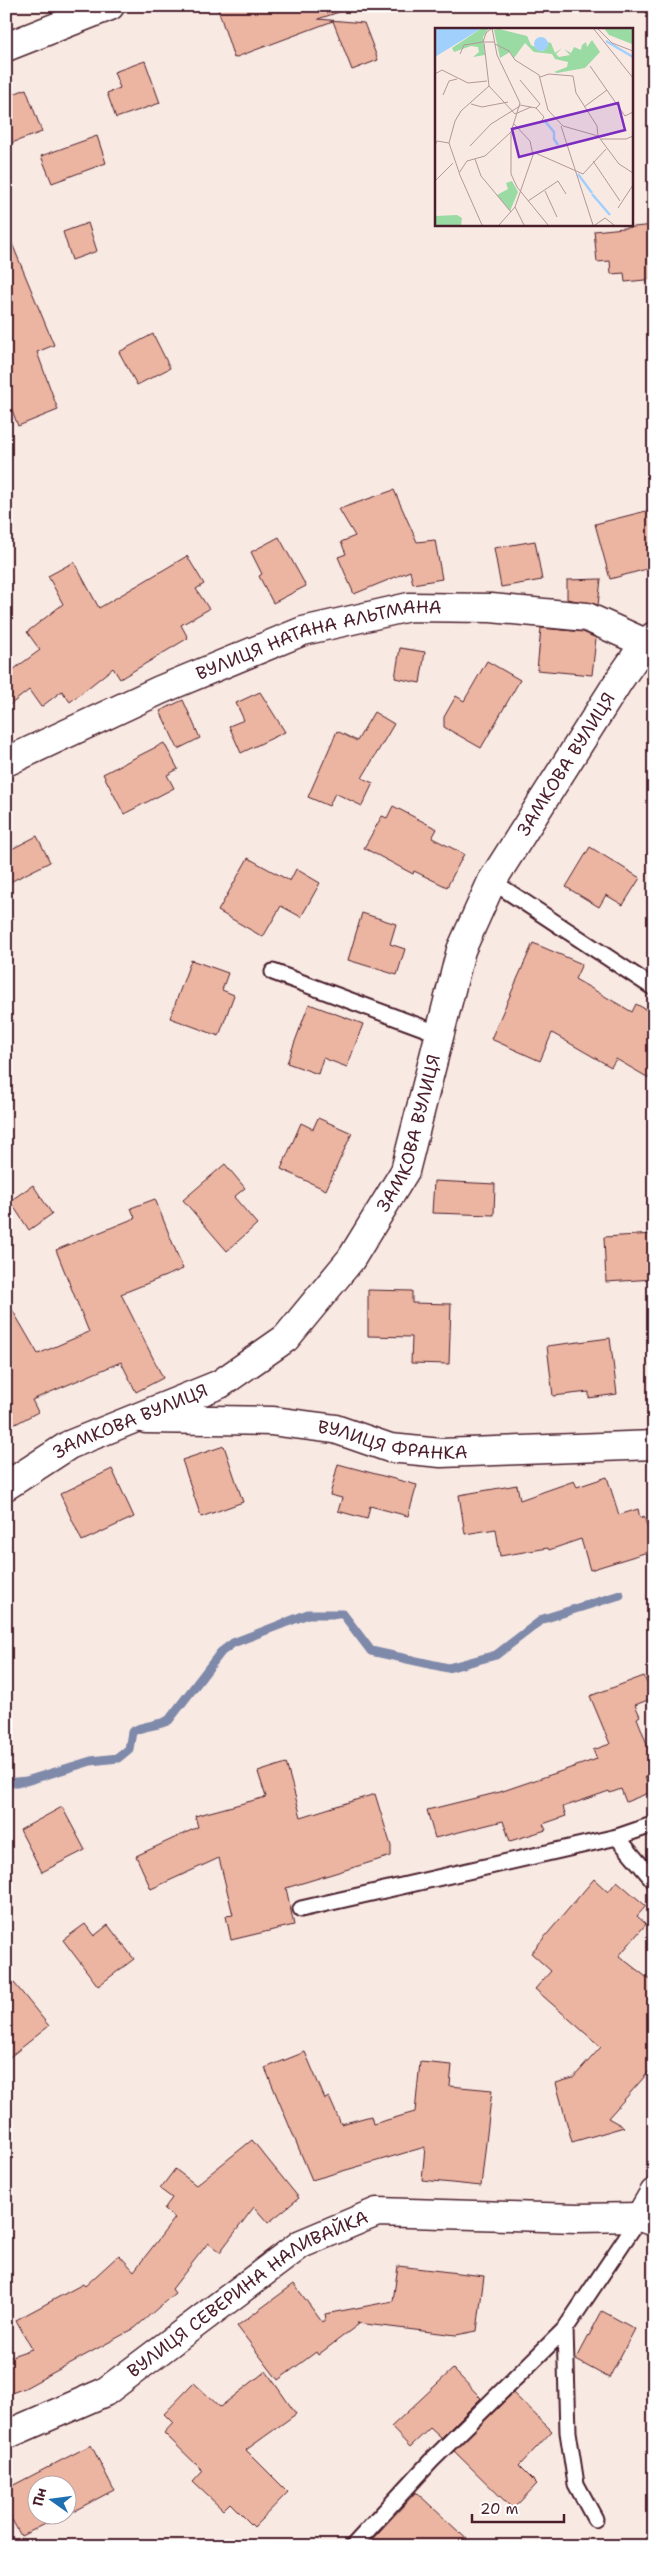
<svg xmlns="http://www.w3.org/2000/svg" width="660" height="2552" viewBox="0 0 660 2552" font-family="'Shantell Sans',sans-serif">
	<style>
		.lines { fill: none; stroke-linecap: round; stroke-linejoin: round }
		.stream { stroke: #7f89a9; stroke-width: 9 }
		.building { fill: #ecb5a2; stroke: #4a1f2b }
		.lane-casing { stroke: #4a1f2b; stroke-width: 19 }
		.street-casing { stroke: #4a1f2b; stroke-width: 31 }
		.lane { stroke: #fff; stroke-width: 15 }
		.street { stroke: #fff; stroke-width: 28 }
		.labels { text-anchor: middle; stroke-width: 4; stroke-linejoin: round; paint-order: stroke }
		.street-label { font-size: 18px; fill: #4a1f2b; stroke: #fff }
		.inset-river { fill: none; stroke: #a2d0fd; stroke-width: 2.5 }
		.inset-road { fill: none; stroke: #b39899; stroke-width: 1 }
		.view { fill: #7b2cbf; fill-opacity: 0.15; stroke: #7b2cbf; stroke-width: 2.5 }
		.inset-edge { fill: none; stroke: #4a1f2b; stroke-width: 2.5 }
	</style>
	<rect width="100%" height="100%" fill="#f9e9e3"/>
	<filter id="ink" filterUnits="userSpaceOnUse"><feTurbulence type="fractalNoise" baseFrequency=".02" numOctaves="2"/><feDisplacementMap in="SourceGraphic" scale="10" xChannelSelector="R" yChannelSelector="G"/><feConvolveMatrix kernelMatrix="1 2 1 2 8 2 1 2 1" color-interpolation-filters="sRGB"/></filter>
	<g filter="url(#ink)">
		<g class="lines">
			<path class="stream" d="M6,1783L26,1781L91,1761L118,1758L129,1749L132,1732C144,1724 157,1727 169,1720L221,1652L233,1643L308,1614H343L371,1651L448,1668L496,1655L543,1619L620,1595"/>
		</g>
		<g class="building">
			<path d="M217,6H341L342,11L318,19L364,23L378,60L352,70L333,21L234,58Z"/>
			<path d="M145,61L160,103L116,118L107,93L120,88L114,72Z"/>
			<path d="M26,89L42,132L6,145V97Z"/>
			<path d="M97,136L106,163L52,183L41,156Z"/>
			<path d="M88,223L97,251L72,260L63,232Z"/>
			<path d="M654,225V279L625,282L624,273L611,274L610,261L597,262L594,231Z"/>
			<path d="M6,229L54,345L37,352L58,410L18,426L6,394Z"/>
			<path d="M153,334L170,368L137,385L119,352Z"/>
			<path d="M394,490L417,542L435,540L442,579L413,584L410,571L354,594L338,557L346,554L341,542L355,536L339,509Z"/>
			<path d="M654,509V567L610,579L595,524Z"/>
			<path d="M279,537L306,586L273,603L259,576L262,574L251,552Z"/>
			<path d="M535,541L542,580L501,587L494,548Z"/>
			<path d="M187,556L204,584L196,589L209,609L181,625L188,638L120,679L113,668L70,702L62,691L41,707L29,690L6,708V675L40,650L27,632L63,604L48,576L74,562L99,608Z"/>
			<path d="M601,579L598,605L567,599V580Z"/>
			<path d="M541,628L583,632L596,638L592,675L537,670Z"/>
			<path d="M400,648L425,652L420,683L395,678Z"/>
			<path d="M487,661L520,680L481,748L444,727V717L456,696L464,701Z"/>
			<path d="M260,692L285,732L241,753L229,726L244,720L236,703Z"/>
			<path d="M183,700L200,738L178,749L160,711Z"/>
			<path d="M374,712L394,724L362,778L373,783L362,806L335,793L329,806L308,797L337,731L357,741Z"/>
			<path d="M164,743L178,769L167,775L174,788L124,814L103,774Z"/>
			<path d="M393,806L437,829L432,838L464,854L447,887L414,871L413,874L364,848L382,816L387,818Z"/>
			<path d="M37,836L50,862L6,884V852Z"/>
			<path d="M590,847L640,878L623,905L606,895L599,907L566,887Z"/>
			<path d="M248,858L290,881L296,869L320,883L301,917L281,906L263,937L218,911Z"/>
			<path d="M362,913L396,924L390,944L405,949L397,975L348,960Z"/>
			<path d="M533,943L582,964L575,979L632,1012L636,1004L654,1014V1081L616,1059L611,1067L552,1033L540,1061L491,1039Z"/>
			<path d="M191,960L228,973L222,990L234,995L219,1036L170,1018Z"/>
			<path d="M309,1004L363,1024L347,1067L323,1058L318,1074L287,1063Z"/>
			<path d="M318,1118L352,1133L326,1190L281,1169L301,1123L313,1129Z"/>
			<path d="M225,1164L245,1188L234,1197L257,1224L227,1251L183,1200Z"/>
			<path d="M434,1181L495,1184L494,1215L432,1213Z"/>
			<path d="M33,1185L52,1214L29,1230L10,1201Z"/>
			<path d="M155,1199L183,1269L121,1294L163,1378L136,1392L121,1362L32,1400L38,1412L6,1429V1299L38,1354L89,1332L56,1250L135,1218L131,1208Z"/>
			<path d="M654,1234V1279L606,1282L604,1237Z"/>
			<path d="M368,1290L412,1291V1303L451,1304L449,1364L411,1363L412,1337L368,1336Z"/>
			<path d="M610,1338L617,1394L589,1398V1392L553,1396L547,1346Z"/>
			<path d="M224,1446L243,1502L201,1517L182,1460Z"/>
			<path d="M338,1464L417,1485L408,1516L370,1506L367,1519L338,1511L342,1498L330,1495Z"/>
			<path d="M112,1469L134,1517L82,1541L60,1494Z"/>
			<path d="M607,1477L619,1515L638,1509L640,1518L644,1516L654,1550L590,1570L581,1539L549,1550L548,1548L500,1556L496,1529L465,1534L459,1495L517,1485L520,1500L574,1481L577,1487Z"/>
			<path d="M644,1676L653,1698L635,1705L640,1716L637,1718L654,1762V1774L645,1777L651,1792L626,1802L621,1789L610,1793L609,1791L563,1807L566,1816L543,1824L546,1830L510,1841L503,1821L435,1838L427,1810L500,1792L597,1759L593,1750L610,1744L590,1696Z"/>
			<path d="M286,1763L301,1817L375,1794L391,1846V1856L286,1888L294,1925L231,1940L226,1916L233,1915L219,1858L151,1889L136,1856L198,1827L195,1816L266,1797L258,1772Z"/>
			<path d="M62,1807L85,1850L42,1872L20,1830Z"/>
			<path d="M594,1879L608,1892L617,1881L646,1906L637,1916L646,1924L619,1956L654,1983V2066L608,2118L624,2127L572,2142L556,2083L573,2078L601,2047L535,1989L551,1971L531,1953Z"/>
			<path d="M85,1924L94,1936L108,1925L134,1959L98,1986L63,1940Z"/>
			<path d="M6,1973L49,2026L6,2060Z"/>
			<path d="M305,2052L325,2099L329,2097L341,2124L371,2116L373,2124L415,2112L420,2062L452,2065L450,2086L492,2090L481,2186L422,2180L425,2147L312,2180L265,2068Z"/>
			<path d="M252,2140L299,2198L268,2223L254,2207L220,2252L208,2243L172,2289L175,2293L135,2328L25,2388L6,2395V2358L32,2349L16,2320L83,2284L85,2286L119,2255L134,2271L175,2218L164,2209L172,2198L160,2189L175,2169L196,2185Z"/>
			<path d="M398,2266L484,2276L477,2331L456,2335L357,2323L359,2324L318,2355L316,2352L278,2380L237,2326L294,2284L322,2322L326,2319L325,2314L393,2301Z"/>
			<path d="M602,2311L635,2329L609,2378L576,2360Z"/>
			<path d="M453,2369L481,2398L441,2438L430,2428L410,2447L391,2427Z"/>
			<path d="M266,2371L296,2414L246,2450L288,2492L254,2527L230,2503L223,2510L193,2482L203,2471L164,2433L173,2423L164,2414L194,2383L220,2407Z"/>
			<path d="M513,2393L552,2431L519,2466L537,2484L513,2509L454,2451Z"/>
			<path d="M91,2445L114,2490L68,2514V2484H38V2514H66L21,2536L6,2509V2489Z"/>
			<path d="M416,2492L474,2546H366Z"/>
		</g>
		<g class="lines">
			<defs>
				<g id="lane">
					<path d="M492,881L654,988"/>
					<path d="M273,972L440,1034"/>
					<path d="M617,1837L654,1881"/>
					<path d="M301,1909L617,1837L652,1825"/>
					<path d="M565,2329L568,2432L576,2484L595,2519"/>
					<path d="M353,2546L431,2461L565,2329L640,2217"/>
				</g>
				<g id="street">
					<path d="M6,47L110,6"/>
					<path id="s1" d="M6,762L160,690L303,631L409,607L491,608L587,617L645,643"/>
					<path id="s2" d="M146,1419L272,1421L335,1429L390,1448L441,1453L654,1445"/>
					<path id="s3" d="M6,1486L69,1445L220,1384L286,1338L351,1259L405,1171L461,950L492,881L620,679L645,643L654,636"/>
					<path d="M640,2217L654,2193"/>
					<path id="s4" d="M6,2435L105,2392L301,2244L377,2212L577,2218L640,2217L654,2222"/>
				</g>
			</defs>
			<use href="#lane" class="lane-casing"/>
			<use href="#street" class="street-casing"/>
			<use href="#lane" class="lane"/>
			<use href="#street" class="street"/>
		</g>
	</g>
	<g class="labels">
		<g class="street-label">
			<text dy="6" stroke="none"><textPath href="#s1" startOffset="338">ВУЛИЦЯ НАТАНА АЛЬТМАНА</textPath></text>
			<text dy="6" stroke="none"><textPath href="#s3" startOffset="966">ЗАМКОВА ВУЛИЦЯ</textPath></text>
			<text dy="6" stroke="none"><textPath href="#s3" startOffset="561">ЗАМКОВА ВУЛИЦЯ</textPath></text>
			<text dy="6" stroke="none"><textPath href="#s3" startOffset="141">ЗАМКОВА ВУЛИЦЯ</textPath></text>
			<text dy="6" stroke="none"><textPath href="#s2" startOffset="249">ВУЛИЦЯ ФРАНКА</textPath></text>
			<text dy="6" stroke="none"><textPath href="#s4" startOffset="282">ВУЛИЦЯ СЕВЕРИНА НАЛИВАЙКА</textPath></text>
		</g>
	</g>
	<g transform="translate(435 28)">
		<rect width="198" height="198" fill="#f9e9e3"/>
		<path d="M47,0H54L48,9L50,27L38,29L44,24L43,19L36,18L19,24L17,20ZM169,0H197V16L174,7ZM64,1L92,8L96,17L108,23L113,17L112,14L116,15L120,25L127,20L121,26L124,29L135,27L129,21L136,25L139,19L146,22L147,17L151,14L152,19L157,12L165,24L150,40L122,45L119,44L132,39L133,34L120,31L117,26L99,24L90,15L79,30L75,24L65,30L59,2ZM77,153L83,164L75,183L62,167L73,161L71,155ZM22,187L27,190L26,197H0V188Z" fill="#9adaa3"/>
		<path d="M0,0H47L0,29ZM99 16a7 7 0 1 1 14 0a7 7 0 1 1-14 0Z" fill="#a2d0fd"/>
		<path class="inset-river" d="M171,13L198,29M109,92L119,104V111L123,117M143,146L157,165M157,166L175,187"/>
		<path class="inset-road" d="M57,0L51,5L48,14H59M57,0L62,27L85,75L76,104V146L82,159L113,197M72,0H109M158,0L198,50M162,0L177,15L198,23M49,15L54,58L80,86L96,79M60,16L74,23L80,32L104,47L113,82L128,98L163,108L184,136L198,145M25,26L29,17L48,14M155,38L190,88L198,84M0,46L7,42L33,55L52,53M105,49L114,46L138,48L141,65L162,98L163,108M85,52L105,76L101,80L85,77M8,67L14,53L22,51M36,76L47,79L73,74M149,79L172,62M101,80L109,89L106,94M126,98L158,197M166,111H191L198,108M0,117L2,113L14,115M35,118L56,96L85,78M98,124L148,146L171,121M40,131L46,148L76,184M158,133L185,173M24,144L14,115L20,93L26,83L54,58M0,153L18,135M110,163L122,189M93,173L123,153L131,166M80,179L89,197M183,180L198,157M47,197L24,145L32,133L50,128L76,104M64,197L80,179L98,127L95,113L79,96M160,197L170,190L179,197"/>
		<path class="view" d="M183,75L190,102L84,129L77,101Z"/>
		<rect width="198" height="198" class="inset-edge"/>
	</g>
	<rect width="660" height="2552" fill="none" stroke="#fff" stroke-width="25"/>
	<rect x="12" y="12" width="635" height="2527" fill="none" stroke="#4a1f2b" stroke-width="2" filter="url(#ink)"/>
	<g transform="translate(52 2500) rotate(284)"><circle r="24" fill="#ffffff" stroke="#b7a5aa"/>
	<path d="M0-4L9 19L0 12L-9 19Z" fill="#1f6fb2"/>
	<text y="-8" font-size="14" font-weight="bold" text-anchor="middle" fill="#4a1f2b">Пн</text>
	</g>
	<path d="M472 2514v8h92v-8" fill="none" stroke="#4a1f2b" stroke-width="2.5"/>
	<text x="480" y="2514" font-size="15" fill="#4a1f2b" stroke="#ffffff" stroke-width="4" paint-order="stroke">20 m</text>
</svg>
